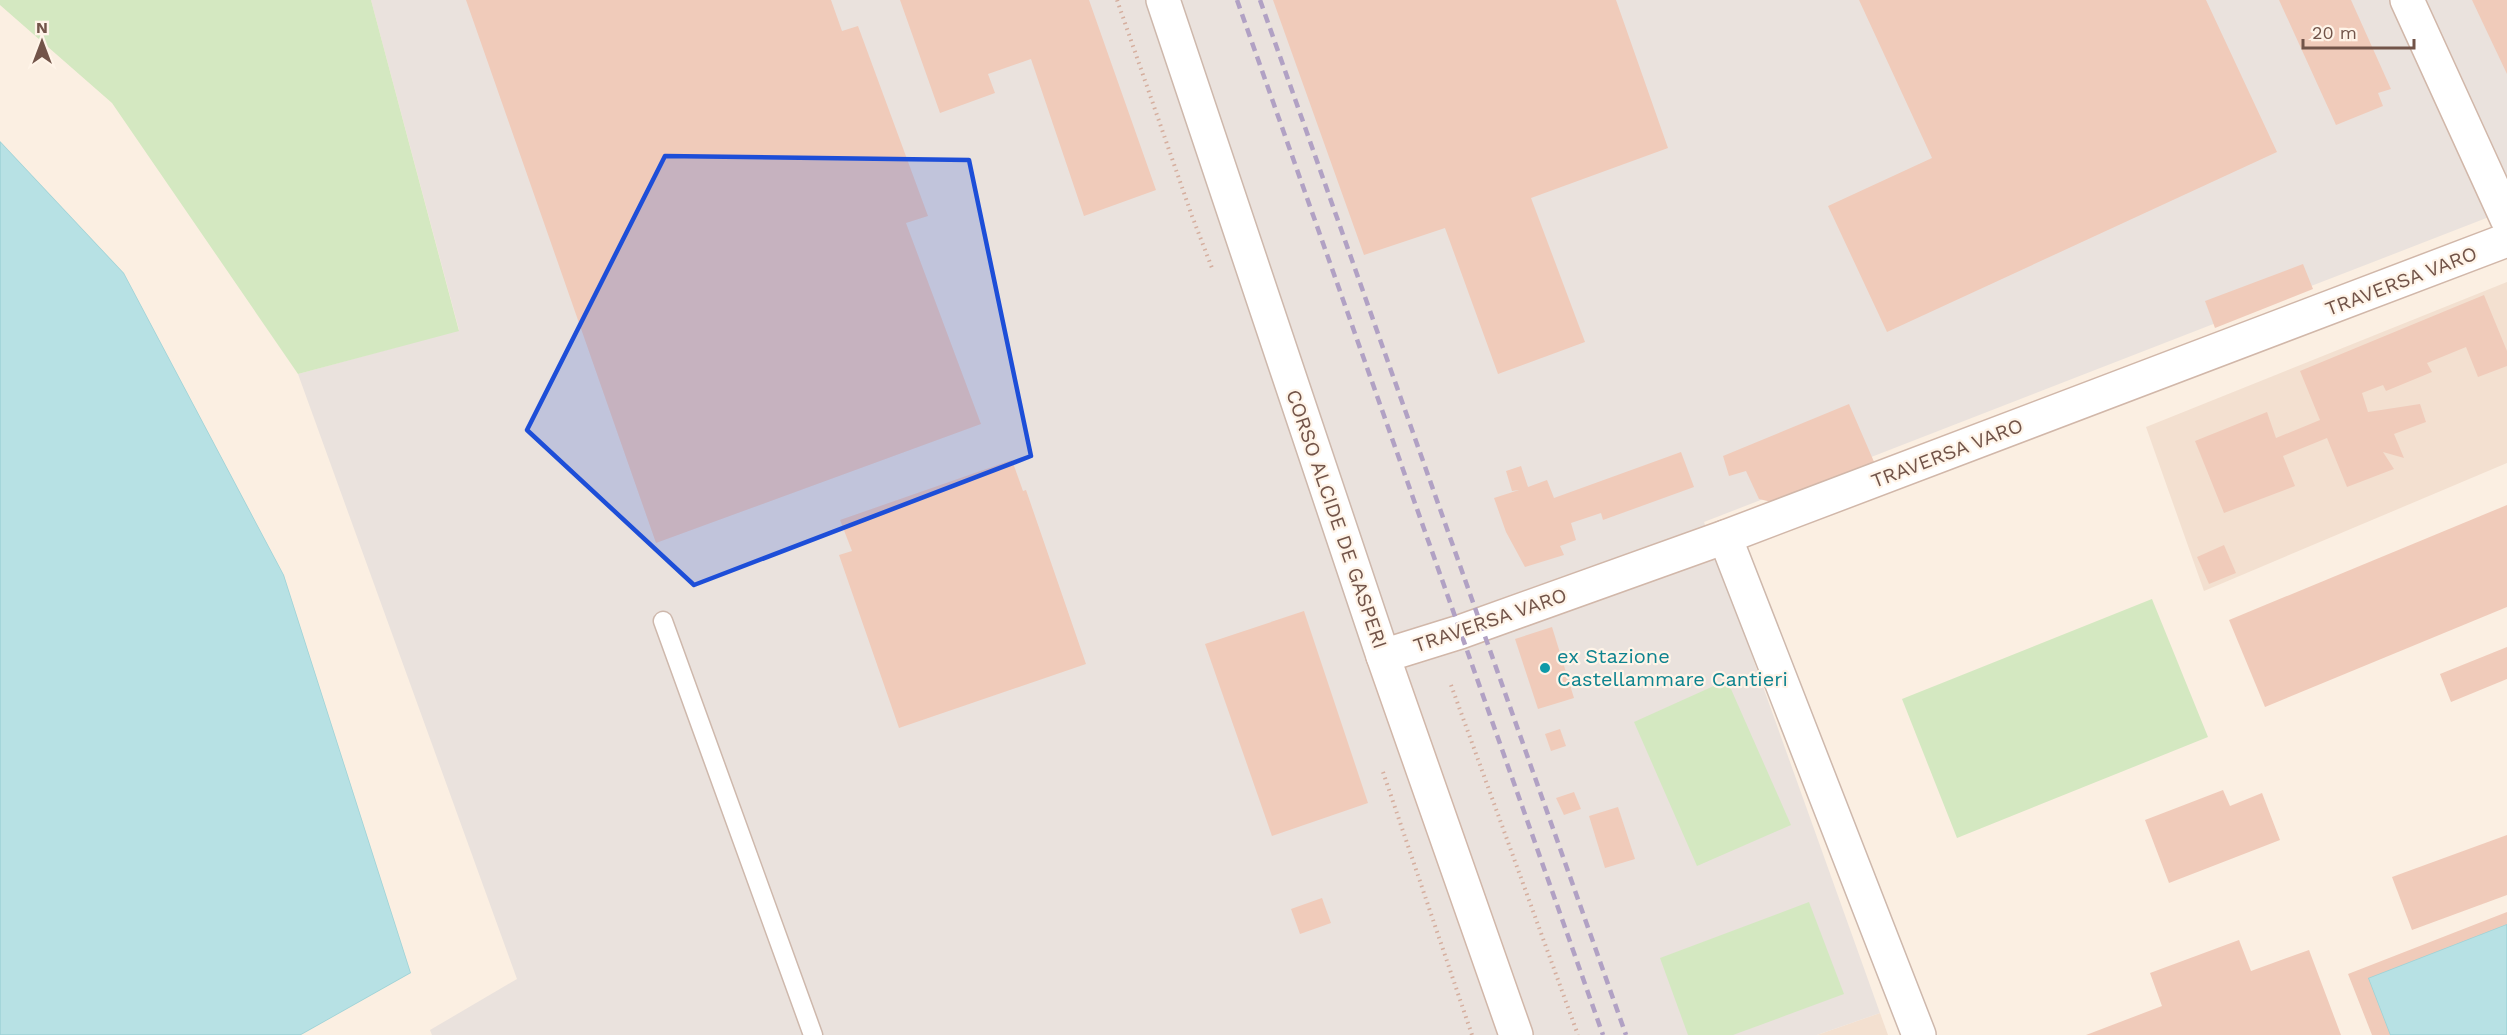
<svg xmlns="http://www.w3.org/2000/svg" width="2507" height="1035" viewBox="0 0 2507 1035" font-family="'Work Sans',sans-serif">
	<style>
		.residential { fill: #f3e0d0 }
		.industrial { fill: #eae2dd }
		.green { fill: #d4e8c1 }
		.water { fill: #b7e1e4; stroke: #9ed2d6; stroke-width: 1.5 }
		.pier { fill: #fbefe2 }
		.building { fill: #f0cbba }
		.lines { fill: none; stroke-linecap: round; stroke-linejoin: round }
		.lane-casing { stroke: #ceb8ac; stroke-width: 21 }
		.street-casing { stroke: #ceb8ac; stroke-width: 36 }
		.secondary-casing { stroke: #d1b7a9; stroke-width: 36 }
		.path { stroke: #d5ae9e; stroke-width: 4; stroke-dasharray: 1.5 4.5; stroke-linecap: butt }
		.lane { stroke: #fff; stroke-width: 18 }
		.street { stroke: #fff; stroke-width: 33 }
		.secondary { stroke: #fff; stroke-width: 33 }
		.rail { stroke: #b1a1c4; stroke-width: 4.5; stroke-dasharray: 9 6; stroke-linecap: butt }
		.marked { fill: #1d4ed8; fill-opacity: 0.2; stroke: #1d4ed8; stroke-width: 4.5; stroke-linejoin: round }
		.culture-dot { fill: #0f9aa8; stroke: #fff4e8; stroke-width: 2 }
		.labels { text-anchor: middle; stroke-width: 4.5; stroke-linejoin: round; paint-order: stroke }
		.street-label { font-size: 20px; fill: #725449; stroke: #fff4e8 }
		.culture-label { font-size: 20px; fill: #0d838f; stroke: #fff4e8; text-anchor: start }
	</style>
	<rect width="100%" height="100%" fill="#fbefe2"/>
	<g class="residential">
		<path d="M2507,282V463L2204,591L2146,427Z"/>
		<path d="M1880,1013L1888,1035H1817Z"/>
	</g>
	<path class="industrial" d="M371,0H2507V210L1704,522L1880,1013L1817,1035H432L430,1030L517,979L298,374L459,330Z"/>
	<g class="green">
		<path d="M0,0H371L459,331L298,374L112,103L0,5Z"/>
		<path d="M2152,599L2208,737L1957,838L1902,699Z"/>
		<path d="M1727,680L1791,825L1697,866L1634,722Z"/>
		<path d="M1809,902L1844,994L1733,1035H1688L1660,958Z"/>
	</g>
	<g class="water">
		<path d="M0,141L124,273L284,575L411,973L301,1035H0Z"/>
		<path d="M2507,924V1035H2390L2368,978Z"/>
	</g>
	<path class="pier" d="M0,138L127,272L287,574L414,973L307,1035H301L411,973L284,575L124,273L0,141Z"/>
	<g class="building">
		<path d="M466,0H831L842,31L858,26L928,216L906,223L981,424L656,543Z"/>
		<path d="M900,0H1089L1156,190L1084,216L1031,59L988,74L995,93L940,113Z"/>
		<path d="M1273,0H1616L1668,148L1531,198L1585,342L1498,374L1445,228L1364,255Z"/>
		<path d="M1859,0H2206L2277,152L1887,332L1828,206L1932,158Z"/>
		<path d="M2279,0H2351L2391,89L2378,93L2383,106L2336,125Z"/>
		<path d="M2472,0H2507V74Z"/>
		<path d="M2303,264L2313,289L2215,328L2205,301Z"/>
		<path d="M2484,295L2507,351V366L2478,377L2466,347L2427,363L2432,372L2386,391L2383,385L2362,393L2368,412L2420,404L2426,422L2394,434L2404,458L2383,452L2394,469L2347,487L2327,438L2283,456L2295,486L2224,513L2195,441L2267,412L2276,438L2320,420L2300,371Z"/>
		<path d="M1849,404L1878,471L1784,505L1759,499L1746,471L1729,476L1723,456Z"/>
		<path d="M1681,452L1694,487L1603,520L1601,513L1571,523L1576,540L1560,546L1564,555L1525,567L1506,532L1494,498L1519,490L1512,491L1506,471L1521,466L1528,487L1547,480L1554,498Z"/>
		<path d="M1012,460L1023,491L1026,490L1086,664L899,728L839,555L852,551L840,520Z"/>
		<path d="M2507,505V607L2265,707L2229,620Z"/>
		<path d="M2224,545L2236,573L2209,584L2197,557Z"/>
		<path d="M1304,611L1368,803L1272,836L1205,644Z"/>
		<path d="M1552,627L1574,698L1538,709L1515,639Z"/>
		<path d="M2507,647V679L2451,702L2440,674Z"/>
		<path d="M1560,729L1566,746L1551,751L1545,734Z"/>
		<path d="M2223,790L2230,806L2262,793L2280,840L2169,883L2145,820Z"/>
		<path d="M1574,792L1581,809L1564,815L1556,798Z"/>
		<path d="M1618,807L1635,859L1605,868L1589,816Z"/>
		<path d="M2507,835V895L2412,930L2392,877Z"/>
		<path d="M1322,898L1331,923L1300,934L1291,909Z"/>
		<path d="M2507,912V924L2368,978L2390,1035H2372L2348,974Z"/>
		<path d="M2239,940L2251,971L2309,950L2341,1035H2086L2162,1006L2150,973Z"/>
	</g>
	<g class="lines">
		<defs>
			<path id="lane" d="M663,621L813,1035"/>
			<g id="street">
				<path d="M1163,0L1383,656"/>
				<path d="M1725,537L1919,1035"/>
			</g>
			<g id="secondary">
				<path d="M2407,0L2507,219"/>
				<path d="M1516,1035L1383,656L1460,632L1725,537L2507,240"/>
			</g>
		</defs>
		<use href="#lane" class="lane-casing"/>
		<use href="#street" class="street-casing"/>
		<use href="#secondary" class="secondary-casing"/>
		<g class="path">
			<path d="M1117,0L1192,216L1212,268"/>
			<path d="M1451,685L1578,1035"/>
			<path d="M1383,772L1472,1035"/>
		</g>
		<use href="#lane" class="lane"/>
		<use href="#street" class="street"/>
		<use href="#secondary" class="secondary"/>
		<g class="rail">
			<path d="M1237,0L1603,1035"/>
			<path d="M1260,0L1626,1035"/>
		</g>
	</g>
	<path class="marked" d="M665,156L969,160L1031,456L694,585L527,430Z"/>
	<circle class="culture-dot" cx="1545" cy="668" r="6"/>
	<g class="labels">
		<g class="street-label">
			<text transform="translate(2401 281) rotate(-21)" y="7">TRAVERSA VARO</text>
			<text transform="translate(1947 453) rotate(-21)" y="7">TRAVERSA VARO</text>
			<text transform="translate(1337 519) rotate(71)" y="7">CORSO ALCIDE DE GASPERI</text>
			<text transform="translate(1490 620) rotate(-19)" y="7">TRAVERSA VARO</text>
		</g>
		<g class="culture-label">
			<text x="1557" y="663">ex Stazione<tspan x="1557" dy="23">Castellammare Cantieri</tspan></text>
		</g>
	</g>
	<g transform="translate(42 42)" stroke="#fff4e8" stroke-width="4.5" paint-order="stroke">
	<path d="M0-4.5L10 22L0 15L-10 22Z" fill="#725449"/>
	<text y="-9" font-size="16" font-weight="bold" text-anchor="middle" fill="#725449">N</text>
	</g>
	<path d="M2303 39v9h111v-9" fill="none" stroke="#725449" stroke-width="3"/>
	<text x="2312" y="39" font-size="18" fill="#725449" stroke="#fff4e8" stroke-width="4.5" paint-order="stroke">20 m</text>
</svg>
